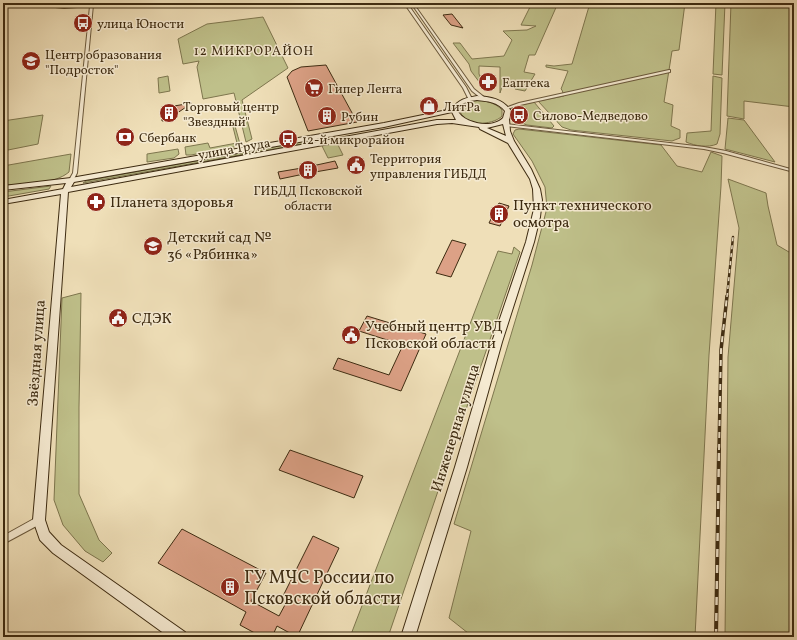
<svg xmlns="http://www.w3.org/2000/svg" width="797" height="640" viewBox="0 0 797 640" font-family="Vollkorn,serif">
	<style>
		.green { fill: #bfc08a; stroke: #7e764e }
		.building { fill: #dca186; stroke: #3d2b11 }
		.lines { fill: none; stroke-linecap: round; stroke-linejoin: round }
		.street-casing { stroke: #6a583b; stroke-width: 2 }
		.secondary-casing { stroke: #3d2b11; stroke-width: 2 }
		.street { fill: #f5ead1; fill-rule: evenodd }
		.secondary { fill: #f5ead1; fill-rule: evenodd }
		.rail-far2-casing { stroke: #3d2b11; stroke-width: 2.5 }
		.rail-far1-casing { stroke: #3d2b11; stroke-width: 3.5 }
		.rail-casing { stroke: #3d2b11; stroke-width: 4 }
		.rail-far2 { stroke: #f5ead1; stroke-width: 1.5; stroke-dasharray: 4; stroke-linecap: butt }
		.rail-far1 { stroke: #f5ead1; stroke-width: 2; stroke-dasharray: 6; stroke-linecap: butt }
		.rail { stroke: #f5ead1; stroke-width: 2.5; stroke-dasharray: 8; stroke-linecap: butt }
		.labels { text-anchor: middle; stroke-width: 3; stroke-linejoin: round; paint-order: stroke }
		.far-poi-label { font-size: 13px; fill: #3d2b11; stroke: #f5ead1; text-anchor: start }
		.far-neighbourhood-label { font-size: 13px; letter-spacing: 1px; fill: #3d2b11; stroke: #f5ead1 }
		.far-street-label { font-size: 13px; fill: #3d2b11; stroke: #f5ead1 }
		.poi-label { font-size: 15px; fill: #3d2b11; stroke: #f5ead1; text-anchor: start }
		.street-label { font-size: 15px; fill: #3d2b11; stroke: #f5ead1 }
		.near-poi-label { font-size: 18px; fill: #3d2b11; stroke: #f5ead1; text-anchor: start }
	</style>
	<rect width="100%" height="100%" fill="#efdfb8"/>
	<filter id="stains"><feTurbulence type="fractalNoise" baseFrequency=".005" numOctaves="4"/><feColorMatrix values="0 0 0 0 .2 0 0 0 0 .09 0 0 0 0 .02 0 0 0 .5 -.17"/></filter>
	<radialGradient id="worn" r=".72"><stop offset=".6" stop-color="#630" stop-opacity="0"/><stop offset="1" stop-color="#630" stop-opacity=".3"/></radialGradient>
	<g class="green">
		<path d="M532,3H558L535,55H529L524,72L535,74L525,91L515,89L509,83L502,87L500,93V67L479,66V74L482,81L480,83L471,71L469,64L453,43H460L472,59L504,56L512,40L503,31L527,30L536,26L521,25Z"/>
		<path d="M590,3H685L679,50L672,51L664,102L673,105L671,126L680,130V138L672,141L571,130L562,127L538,101L564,96L562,90L561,89L568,71L546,67V65L554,66L572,64Z"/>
		<path d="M716,3H725L722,75L713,74Z"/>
		<path d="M731,3H794V107L744,101V119L727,116Z"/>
		<path d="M263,17L288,68L242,100L252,139L246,142L234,93L203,99L197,67L199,61L183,64L178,39L207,24Z"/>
		<path d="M168,76L170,91L159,93L158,78Z"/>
		<path d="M713,76L722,78L720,134L717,144C708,148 695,146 686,142L687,133L711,131Z"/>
		<path d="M474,101C484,100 495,102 502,110V116C493,126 461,127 460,109L465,104Z"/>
		<path d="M534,102L554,126L552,128L527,125L516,121L518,112L516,108L521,105Z"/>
		<path d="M43,115L38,144L3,151V121Z"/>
		<path d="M728,118L744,120L775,162L725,149Z"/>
		<path d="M235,126L240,144L239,146L191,155H186L185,147L208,143L210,148L237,143L233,127Z"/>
		<path d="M519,129L661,145L677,166L702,172L711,152L722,156L721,186L709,355L695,637H473L449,618L471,531L454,524L532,265L547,208L545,187L532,161L513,134L515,130Z"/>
		<path d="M312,140L313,142L83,183L86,181Z"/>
		<path d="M337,143L343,155L328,158L322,146Z"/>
		<path d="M178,149L179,154L174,158L147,162V154Z"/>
		<path d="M71,154L69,172C54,185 22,184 3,185V166Z"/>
		<path d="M728,179L766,193L768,206L777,245L794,255V637H725L728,357L739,228Z"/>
		<path d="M51,186L49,189L3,197V192Z"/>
		<path d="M514,247L520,252L388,637H350L498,251L512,254Z"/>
		<path d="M81,293L79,407V494L99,540L112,553L103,562L85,551L63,525L54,500L62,298Z"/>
	</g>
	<g class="building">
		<path d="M452,14L463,28L451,25L443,15Z"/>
		<path d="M326,65L357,122L308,131L287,77L292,71L301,67Z"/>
		<path d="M192,103L167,120L162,121V108Z"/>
		<path d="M335,161L338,168L315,172L316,175L305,177L304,174L280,179L278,172L302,168L301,166L311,164L312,166Z"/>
		<path d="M499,203L509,206L500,226L489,223Z"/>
		<path d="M452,240L466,244L451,277L436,273Z"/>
		<path d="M367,316L426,334L401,391L333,369L338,358L389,375L403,345L359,331Z"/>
		<path d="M290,450L363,476L354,498L279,470Z"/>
		<path d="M182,529L266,573L251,601L279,616L286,603L281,600L313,536L339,548L297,637L277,626L272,637H262L240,625L246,612L158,563Z"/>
	</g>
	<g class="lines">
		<defs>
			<g id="street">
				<path d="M3,3H37L64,6L101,3H129L109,6L108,5L109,4L93,5L77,173L73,181H69V180L73,173L90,6L64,8L29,4L3,5Z"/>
				<path d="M404,3H407L466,87L472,99L471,100H469L463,88Z"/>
				<path d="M411,3H413L474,89L484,97V99H482L472,91Z"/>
				<path d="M669,70H670V72L520,105L507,109L505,108L519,103Z"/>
				<path d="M505,124L704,147L726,151L794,170V172L723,153L704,149L506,126L504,125Z"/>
				<path d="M39,516L42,517L43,520L42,523L3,544V536Z"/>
			</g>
			<path id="secondary" d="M477,96C491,97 503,99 511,111L509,119L510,131L514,141L531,169L540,189L542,200L540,217L534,242L502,342L467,467L415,637H401L455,467L492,342L526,242L534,209L533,189L530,179L508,143L480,129L479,127L452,123L437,124L68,192L45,520L49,532L61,545L185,632L187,637H169L53,553L40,540L33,520L61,194L3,204V200L63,189L66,183L3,190V186L71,178L384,123L452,109C459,99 466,98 477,96ZM477,100C487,101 498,102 505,111L503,118C492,129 464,124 457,110C462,102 468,101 477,100ZM452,112L456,120H437L71,187L74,182L384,127ZM503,124L506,136L487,128Z"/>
		</defs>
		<use href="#street" class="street-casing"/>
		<use href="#secondary" class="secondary-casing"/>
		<use href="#street" class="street"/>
		<use href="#secondary" class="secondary"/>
		<defs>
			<path id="rail-far2" d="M727,297L733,237"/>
			<path id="rail-far1" d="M719,450L721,350L727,296"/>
			<path id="rail" d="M716,637L719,449"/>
		</defs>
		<use href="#rail-far2" class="rail-far2-casing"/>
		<use href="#rail-far1" class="rail-far1-casing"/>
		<use href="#rail" class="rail-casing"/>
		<use href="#rail-far2" class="rail-far2"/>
		<use href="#rail-far1" class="rail-far1"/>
		<use href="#rail" class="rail"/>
	</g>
	<defs>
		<symbol id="bus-disc" viewBox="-11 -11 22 22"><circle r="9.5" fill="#8f2418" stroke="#f5ead1"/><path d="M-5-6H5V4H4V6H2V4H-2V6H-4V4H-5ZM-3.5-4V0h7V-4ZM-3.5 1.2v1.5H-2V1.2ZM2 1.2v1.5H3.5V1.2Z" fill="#fff"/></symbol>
		<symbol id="school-disc" viewBox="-11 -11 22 22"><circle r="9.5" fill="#8f2418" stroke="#f5ead1"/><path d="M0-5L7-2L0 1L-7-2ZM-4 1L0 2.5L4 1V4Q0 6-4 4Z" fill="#fff"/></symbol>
		<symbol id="pharmacy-disc" viewBox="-11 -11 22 22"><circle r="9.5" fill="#8f2418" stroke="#f5ead1"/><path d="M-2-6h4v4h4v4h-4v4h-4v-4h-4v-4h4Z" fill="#fff"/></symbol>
		<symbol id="supermarket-disc" viewBox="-11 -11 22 22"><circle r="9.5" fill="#8f2418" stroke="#f5ead1"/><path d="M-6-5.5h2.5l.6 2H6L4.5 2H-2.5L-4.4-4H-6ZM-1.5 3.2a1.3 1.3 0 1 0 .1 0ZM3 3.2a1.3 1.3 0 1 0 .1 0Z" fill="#fff"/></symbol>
		<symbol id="shop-disc" viewBox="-11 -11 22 22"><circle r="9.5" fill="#8f2418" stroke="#f5ead1"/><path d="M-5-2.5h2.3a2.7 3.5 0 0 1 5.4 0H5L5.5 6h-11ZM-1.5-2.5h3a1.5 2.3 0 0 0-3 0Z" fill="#fff"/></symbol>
		<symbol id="building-disc" viewBox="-11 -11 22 22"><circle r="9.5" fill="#8f2418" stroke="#f5ead1"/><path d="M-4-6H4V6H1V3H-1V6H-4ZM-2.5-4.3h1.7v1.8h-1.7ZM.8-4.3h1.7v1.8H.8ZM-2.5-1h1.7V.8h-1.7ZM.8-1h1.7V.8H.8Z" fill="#fff"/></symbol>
		<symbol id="bank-disc" viewBox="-11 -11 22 22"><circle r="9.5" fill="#8f2418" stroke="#f5ead1"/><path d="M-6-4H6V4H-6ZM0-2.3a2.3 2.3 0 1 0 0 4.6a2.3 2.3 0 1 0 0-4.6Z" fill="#fff"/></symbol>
		<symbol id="civic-disc" viewBox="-11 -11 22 22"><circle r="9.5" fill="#8f2418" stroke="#f5ead1"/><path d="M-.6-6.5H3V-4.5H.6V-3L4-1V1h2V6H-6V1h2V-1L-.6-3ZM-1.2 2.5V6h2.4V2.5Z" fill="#fff"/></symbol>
	</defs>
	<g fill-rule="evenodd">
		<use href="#bus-disc" x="72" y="12" width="22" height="22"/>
		<use href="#school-disc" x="20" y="50" width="22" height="22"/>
		<use href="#pharmacy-disc" x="477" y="71" width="22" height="22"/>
		<use href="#supermarket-disc" x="303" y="77" width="22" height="22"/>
		<use href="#shop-disc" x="418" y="95" width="22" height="22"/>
		<use href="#building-disc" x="158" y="102" width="22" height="22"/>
		<use href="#bus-disc" x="508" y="104" width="22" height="22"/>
		<use href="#building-disc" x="316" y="105" width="22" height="22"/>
		<use href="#bank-disc" x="114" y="126" width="22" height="22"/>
		<use href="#bus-disc" x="277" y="128" width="22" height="22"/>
		<use href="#civic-disc" x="345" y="154" width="22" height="22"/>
		<use href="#building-disc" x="297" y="159" width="22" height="22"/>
		<use href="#pharmacy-disc" x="85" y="191" width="22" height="22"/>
		<use href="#building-disc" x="488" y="203" width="22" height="22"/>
		<use href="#school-disc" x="142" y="235" width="22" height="22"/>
		<use href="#civic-disc" x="107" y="307" width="22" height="22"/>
		<use href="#civic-disc" x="340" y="324" width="22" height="22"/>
		<use href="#building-disc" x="219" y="576" width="22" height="22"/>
	</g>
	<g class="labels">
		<g class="far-poi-label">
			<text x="97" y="28">улица Юности</text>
			<text x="45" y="59">Центр образования<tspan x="45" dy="15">"Подросток"</tspan></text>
			<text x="502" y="87">Еаптека</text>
			<text x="328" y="93">Гипер Лента</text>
			<text x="183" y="111">Торговый центр<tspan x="183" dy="15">"Звездный"</tspan></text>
			<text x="443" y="111">ЛитРа</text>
			<text x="533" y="120">Силово-Медведово</text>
			<text x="341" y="121">Рубин</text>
			<text x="139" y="142">Сбербанк</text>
			<text x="302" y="144">12-й микрорайон</text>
			<text x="370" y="163">Территория<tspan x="370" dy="15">управления ГИБДД</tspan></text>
			<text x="308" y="195" text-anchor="middle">ГИБДД Псковской<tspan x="308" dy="15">области</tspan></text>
		</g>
		<g class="far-neighbourhood-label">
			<text x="254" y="55">12 МИКРОРАЙОН</text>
		</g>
		<g class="far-street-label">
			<text transform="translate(234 148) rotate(-10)" y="5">улица Труда</text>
		</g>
		<g class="poi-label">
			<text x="110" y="207">Планета здоровья</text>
			<text x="513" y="210">Пункт технического<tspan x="513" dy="17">осмотра</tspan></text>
			<text x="167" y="242">Детский сад №<tspan x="167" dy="17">36 «Рябинка»</tspan></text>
			<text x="132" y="323">СДЭК</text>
			<text x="365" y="331">Учебный центр УВД<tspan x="365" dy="17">Псковской области</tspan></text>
		</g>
		<g class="street-label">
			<text transform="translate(36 353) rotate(-86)" y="5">Звёздная улица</text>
			<text transform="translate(455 428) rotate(-73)" y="5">Инженерная улица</text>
		</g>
		<g class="near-poi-label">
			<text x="244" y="583">ГУ МЧС России по<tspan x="244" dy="21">Псковской области</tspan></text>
		</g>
	</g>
	<rect width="797" height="640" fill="none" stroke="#efdfb8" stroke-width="16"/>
	<rect x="4" y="4" width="789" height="632" fill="none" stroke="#3d2b11" stroke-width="2"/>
	<rect x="8" y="8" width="781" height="624" fill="none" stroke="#3d2b11"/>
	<rect width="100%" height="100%" filter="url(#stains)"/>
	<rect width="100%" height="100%" fill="url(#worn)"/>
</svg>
